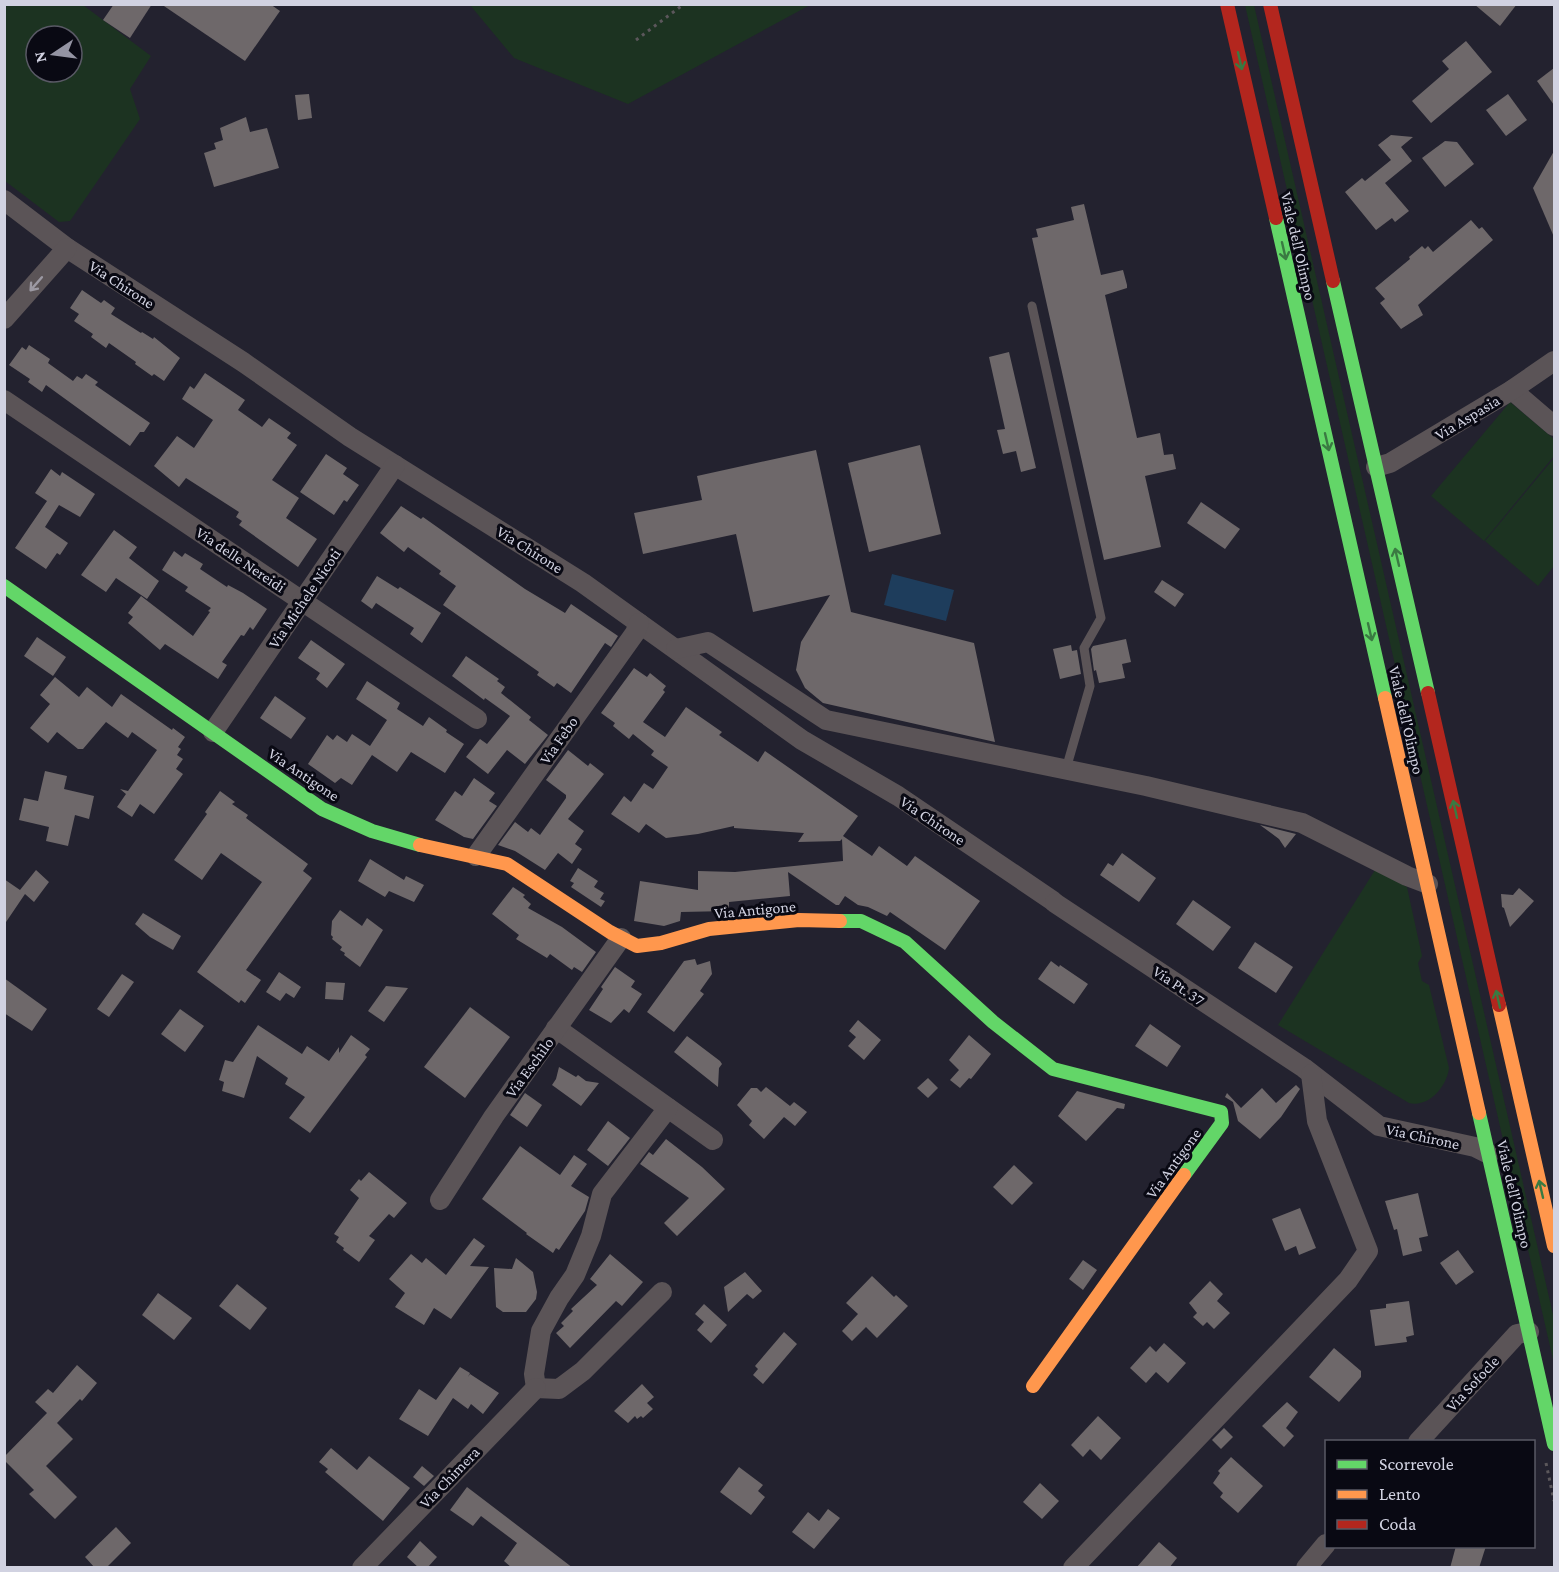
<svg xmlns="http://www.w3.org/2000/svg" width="1559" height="1572" viewBox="0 0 1559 1572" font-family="'Crimson Pro',serif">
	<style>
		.green { fill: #1c3321; fill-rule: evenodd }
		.water { fill: #1e3d5c }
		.building { fill: #6e686a }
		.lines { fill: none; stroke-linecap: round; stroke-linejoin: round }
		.path { stroke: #5b575b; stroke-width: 3; stroke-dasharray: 3 4.5; stroke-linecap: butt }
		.lane { stroke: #5b5457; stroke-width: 9 }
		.street { stroke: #5b5457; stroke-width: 20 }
		.fast { stroke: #63d668; stroke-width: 14 }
		.slow { stroke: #ff974d; stroke-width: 14 }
		.jam { stroke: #b3261e; stroke-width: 14 }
		.oneway { stroke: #3a7a42 }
		.oneway2 { stroke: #9c99a3 }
		.labels { text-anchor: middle; stroke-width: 6; stroke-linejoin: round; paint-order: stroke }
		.street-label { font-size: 16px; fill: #d1d2e1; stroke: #090913 }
	</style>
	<rect width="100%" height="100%" fill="#23222f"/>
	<g class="green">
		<path d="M5,5H83L151,56L130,89L140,119L70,221L59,222L5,181ZM36,36H72V72H36Z"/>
		<path d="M470,5H810L628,104L514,58Z"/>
		<path d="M1245,5H1254L1554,1319V1364Z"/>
		<path d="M1510,402L1554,439V456L1484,541L1431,496Z"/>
		<path d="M1554,458V566L1538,586L1485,541Z"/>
		<path d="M1375,870L1407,887L1422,956L1418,963L1422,981L1429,985L1449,1068C1447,1086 1429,1108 1409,1103L1278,1025Z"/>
	</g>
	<path class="water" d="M892,574L954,590L946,621L884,605Z"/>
	<g class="building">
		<path d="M114,4H152L130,38L103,20Z"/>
		<path d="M161,4H270L280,11L245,61Z"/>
		<path d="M1474,4H1517L1500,26Z"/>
		<path d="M1466,41L1492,72L1431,123L1412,101L1449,69L1442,61Z"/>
		<path d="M1554,68V105L1537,81Z"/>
		<path d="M309,94L312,118L298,120L295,95Z"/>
		<path d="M1508,94L1527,120L1506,136L1486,110Z"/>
		<path d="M246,117L250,132L267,128L279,168L214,187L204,153L216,149L214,143L223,140L220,128Z"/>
		<path d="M1391,135L1413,137L1401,147L1412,161L1385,183L1409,211L1395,222L1392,218L1376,230L1345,192L1362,178L1365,181L1391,160L1378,145Z"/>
		<path d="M1445,141L1457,142L1474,164L1445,187L1422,158Z"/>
		<path d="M1554,151V237L1533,188Z"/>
		<path d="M1084,204L1101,275L1123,270L1127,285V288L1105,295L1137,438L1160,433L1164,455L1173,454L1176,469L1145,476L1161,547L1104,560L1032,238L1038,237L1036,229L1074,220L1071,207Z"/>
		<path d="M1471,220L1479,229L1482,227L1493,240L1418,305L1423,315L1401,329L1380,303L1385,299L1375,288L1410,259L1409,257L1422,246L1425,249L1428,246L1433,252Z"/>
		<path d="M82,290L101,303L104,300L115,308L111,314L141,333L142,332L153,339L154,337L180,358L164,381L154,374L152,376L135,364L136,362L109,343L106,348L91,337L93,334L74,321L79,314L70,308Z"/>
		<path d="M29,345L50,359L48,363L73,381L77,376L82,379L86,374L98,382L95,385L150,423L144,432H140L130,446L46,385L42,392L28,382L30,379L9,365L22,347L26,350Z"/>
		<path d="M1009,352L1036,468L1021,472L1016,451L1003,454L997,430L1005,429L989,357Z"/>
		<path d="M205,373L245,400L238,410L262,427L269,418L291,433L287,438L297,445L272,480L299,498L286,518L317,539L298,567L239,525L242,521L236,517L239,512L186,478L179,487L154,466L177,436L194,448L213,420L182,399L190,386L194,389Z"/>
		<path d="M920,445L941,534L869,552L848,463Z"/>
		<path d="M816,450L851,612L974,643L995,742L823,703L805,688L796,670L801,642L830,595L753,612L736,534L643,554L634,513L702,500L697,476Z"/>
		<path d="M326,454L347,468L343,474L359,485L347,502L344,500L334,515L300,492Z"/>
		<path d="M51,469L60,476L62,472L95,494L80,517L59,505L45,527L68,543L60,555L57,553L46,569L15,548L47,501L35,493Z"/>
		<path d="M1201,502L1240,529L1225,549L1187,523Z"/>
		<path d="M401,506L421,519L423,517L525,589L565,613L571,604L618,636L611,647L605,643L571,693L557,683L554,687L537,675L539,672L443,605L456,586L439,574L441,571L408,547L404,552L380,533Z"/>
		<path d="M114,530L137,547L129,558L159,581L147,599L116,578L106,592L81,575Z"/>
		<path d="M174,551L182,557L185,553L203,564L200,569L227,587L228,585L243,593L267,609L253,630L250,627L244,636L241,635L222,662L227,665L218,679L165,644L160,650L128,623L133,617L128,613L141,596L193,636L210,612L208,611L211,608L185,591L188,587L162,570Z"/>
		<path d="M377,576L398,589L400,587L441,613L422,643L410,634L414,628L376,603L372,609L361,601Z"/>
		<path d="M1162,580L1184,594L1175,607L1154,592Z"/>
		<path d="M37,637L66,657L53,676L24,656Z"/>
		<path d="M1126,639L1131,662L1122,664L1125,678L1099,683L1096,670L1094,671L1091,649L1093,646Z"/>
		<path d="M311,640L345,664L327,688L316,679L320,673L298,658Z"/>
		<path d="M1071,645L1072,651L1077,650L1081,674L1060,679L1053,649Z"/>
		<path d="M466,656L499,679L497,681L505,687L501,693L531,717L529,720L548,735L525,764L507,750L488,774L466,757L480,739L487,744L510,716L485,698L484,700L452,676Z"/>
		<path d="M634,668L647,677L650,673L666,686L663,690L665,692L643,722L665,737L686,707L722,732L719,735L758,762L765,751L858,816L843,836L872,856L879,846L907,866L915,856L980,901L945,950L890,912L887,916L868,907L858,905L845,896L839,905H836L788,872L790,896L729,902V911L681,912L680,921L664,926L634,921L640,881L698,890V871L735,872L843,861L842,839L840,841L798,842L804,833L734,828V826L698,834L666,838L646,824L639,833L611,814L624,796L631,802L644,783L653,789L668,767L651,755L654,751L633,734L629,739L613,726L615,723L601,713Z"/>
		<path d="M55,677L79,697L87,687L112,707L121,694L172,730L173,728L185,737L178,747L181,749L177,755L183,759L176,769L183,774L154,814L140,804L132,817L117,807L126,794L120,789L128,791L157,750L132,732L128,738L106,722L83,749H78L57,732L48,743L30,728L50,704L40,695Z"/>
		<path d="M367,681L400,703L397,709L423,726L429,717L447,730L446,732L464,744L445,773L411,752L397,772L372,755L352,785L341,778L335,783L308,764L327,735L333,740L337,735L347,742L352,734L370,746L387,720L356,699Z"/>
		<path d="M275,696L306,718L291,739L260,718Z"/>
		<path d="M568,750L588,766L590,763L604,774L568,819L584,831L575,844L582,849L572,864L558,853L545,870L515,851L498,845L515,822L528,832L531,828L540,835L566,798V795L546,780Z"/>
		<path d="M45,771L67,776L64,789L94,796L89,819L75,815L68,846L46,841L49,827L19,820L24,798L38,801Z"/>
		<path d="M474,778L495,793L489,801L497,806L473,839L464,837L435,820L455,791L462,796Z"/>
		<path d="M220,791L235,802L232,804L248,815L246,818L308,864L303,871L312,878L246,970L261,980L245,1003L241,1000L239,1003L197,972L262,882L221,853L202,880L174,860L207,814L205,812Z"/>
		<path d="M1260,825L1296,834L1285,848L1279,839Z"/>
		<path d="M1122,853L1156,878L1139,902L1100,875L1108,863L1113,866Z"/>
		<path d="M370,859L404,880L406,876L424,885L414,902L389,891L385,897L358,881Z"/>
		<path d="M578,868L598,881L594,887L604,893L600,899L605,901L601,907L571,887L574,883L570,881Z"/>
		<path d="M36,870L49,882L34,902L25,894L4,925V879L20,890Z"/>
		<path d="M513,887L525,895L523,897L531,904L528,908L562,927L596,952L582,972L574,967L572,970L550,954L547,958L516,939L519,935L492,914Z"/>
		<path d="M1519,888L1534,901L1510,927L1504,908L1502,907L1501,894L1513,895Z"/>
		<path d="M1193,900L1231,927L1213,951L1176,924Z"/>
		<path d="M340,910L362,926L367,918L383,930L360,967L344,955L345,953L340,950L342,947L332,939L333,937L331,935L332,921Z"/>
		<path d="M143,913L181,936L173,950L150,937L135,924Z"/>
		<path d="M1255,942L1293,967L1276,993L1238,968Z"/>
		<path d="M695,959L697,965L710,961L712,974L700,991L704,994L674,1032L647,1012L684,961Z"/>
		<path d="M1051,961L1059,967L1060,965L1088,984L1074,1004L1038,979Z"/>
		<path d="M615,967L635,981L631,987L642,994L629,1013L624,1009L611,1023L589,1010L603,989L601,987Z"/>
		<path d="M279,972L301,987L294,998L286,993L280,1001L266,992Z"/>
		<path d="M122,974L134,982L109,1017L97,1009Z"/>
		<path d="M4,978L47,1009L32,1031L4,1013Z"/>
		<path d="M326,982L345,983L343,1000L325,999Z"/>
		<path d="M386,986L408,988L384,1022L368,1011Z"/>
		<path d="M470,1007L510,1037L465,1098L424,1067Z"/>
		<path d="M180,1009L204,1026L185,1052L161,1034Z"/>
		<path d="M858,1020L881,1040L864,1060L848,1046L856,1037L849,1031Z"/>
		<path d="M1150,1024L1181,1046L1167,1067L1135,1046Z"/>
		<path d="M258,1025L302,1054L307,1046L329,1061L339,1047V1053L351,1035L370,1049L365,1055L367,1057L310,1133L289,1118L305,1097L285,1084L288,1078L257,1056L244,1098L222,1091L224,1082L219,1080L225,1060L233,1062Z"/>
		<path d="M969,1035L991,1054L971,1079L969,1078L960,1088L950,1080L959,1070L949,1060Z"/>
		<path d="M687,1036L720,1061L722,1064L719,1068L718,1087L674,1052Z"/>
		<path d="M559,1067L576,1077L578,1075L586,1081L599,1083L581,1106L552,1085L556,1079Z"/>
		<path d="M928,1078L938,1088L928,1098L917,1088Z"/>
		<path d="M1296,1085L1300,1089L1281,1117L1260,1139L1238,1121L1233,1102L1225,1097L1227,1093L1241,1108L1262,1088L1276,1103Z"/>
		<path d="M766,1087L790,1106L794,1102L807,1112L795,1126L784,1117L764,1139L749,1125L752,1121L737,1105L751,1088H757L761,1092Z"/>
		<path d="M1077,1091L1125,1104L1124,1109L1117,1108L1086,1141L1058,1116Z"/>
		<path d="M525,1093L542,1105L527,1127L510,1115Z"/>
		<path d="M608,1121L630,1138L608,1166L587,1150Z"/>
		<path d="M666,1139L702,1167L725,1189L677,1236L664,1223L689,1198L640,1164L649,1152L653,1155Z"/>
		<path d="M520,1146L560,1175L574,1155L587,1164L571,1186L589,1197L585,1211L559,1250L556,1248L553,1253L526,1234L527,1233L482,1199Z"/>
		<path d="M1014,1165L1033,1183L1012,1205L993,1187Z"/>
		<path d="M369,1172L407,1203L394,1218L389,1214L369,1236L375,1240L359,1262L343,1250L344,1248L336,1242L339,1237L334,1234L359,1198L350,1190L359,1179L361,1181Z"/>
		<path d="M1418,1193L1428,1236L1419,1238L1422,1251L1403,1256L1397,1229L1394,1230L1385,1201Z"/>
		<path d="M1300,1208L1316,1248L1299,1255L1296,1246L1285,1251L1272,1219Z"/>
		<path d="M474,1238L485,1246L470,1266L489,1267L451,1319L434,1308L424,1325L395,1307L405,1293L389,1279L411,1254L422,1263L426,1258L446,1275Z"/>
		<path d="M1458,1250L1474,1272L1456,1285L1440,1263Z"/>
		<path d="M610,1254L643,1282L622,1306L616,1301L570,1348L556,1333L564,1326L561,1323L573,1311L571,1309L597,1285L590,1279Z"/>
		<path d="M516,1258L533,1272L537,1292L536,1299L526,1312H503L496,1307L494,1268L512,1269Z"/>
		<path d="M1083,1260L1097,1270L1083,1290L1069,1279Z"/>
		<path d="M745,1272L762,1291L753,1299L747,1294L728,1312L724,1287Z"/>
		<path d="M872,1276L894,1297L896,1295L908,1306L877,1338L866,1327L852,1341L842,1331L858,1314L846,1303Z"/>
		<path d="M1210,1281L1223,1294L1217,1301L1230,1313L1214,1329L1207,1322L1203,1326L1193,1317L1197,1313L1189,1303Z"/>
		<path d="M237,1284L267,1308L250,1330L219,1306Z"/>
		<path d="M158,1293L192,1318L174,1340L142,1315Z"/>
		<path d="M1409,1301L1414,1335L1406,1337L1407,1342L1375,1346L1370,1310L1386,1308V1304Z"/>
		<path d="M704,1304L727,1325L711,1343L697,1330L704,1322L695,1314Z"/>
		<path d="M784,1332L797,1344L763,1384L753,1375L758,1369L755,1366Z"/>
		<path d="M1164,1343L1186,1363L1168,1383L1156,1372L1146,1383L1130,1368L1150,1346L1156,1352Z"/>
		<path d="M1334,1348L1361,1371V1377L1339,1402L1309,1377Z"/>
		<path d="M77,1365L97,1383L82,1401L80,1399L57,1423L73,1439L46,1466L77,1497L55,1519L29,1494L34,1490L4,1460V1457L47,1413L35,1402L48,1389L53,1393Z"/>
		<path d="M460,1367L470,1373L468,1377L470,1374L499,1393L483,1414L471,1404L468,1409L453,1398L428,1436L399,1419L419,1389L436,1400Z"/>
		<path d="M642,1384L654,1397L647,1403L653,1409L643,1418L641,1416L637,1419L635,1416L628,1423L614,1411Z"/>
		<path d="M1287,1402L1298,1412L1286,1428L1294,1436L1284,1447L1262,1426Z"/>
		<path d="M1098,1416L1121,1438L1101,1460L1090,1449L1083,1457L1071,1445Z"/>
		<path d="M1224,1428L1233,1437L1221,1449L1212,1440Z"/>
		<path d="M331,1448L357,1470L369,1456L410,1488L383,1521L325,1472L328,1469L319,1462Z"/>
		<path d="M1231,1457L1263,1486L1238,1513L1220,1497L1223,1493L1213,1483L1220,1473L1218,1471Z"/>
		<path d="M422,1466L434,1476L424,1486L413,1477Z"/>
		<path d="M739,1467L763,1485L758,1491L765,1497L751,1515L720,1492Z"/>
		<path d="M1040,1483L1059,1501L1042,1519L1023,1502Z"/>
		<path d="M467,1487L526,1532L573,1568H512L504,1561L517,1543L481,1516L473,1526L450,1510Z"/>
		<path d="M828,1509L840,1518L814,1549L792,1532L808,1512L819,1521Z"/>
		<path d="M116,1527L131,1543L106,1568H95L85,1557Z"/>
		<path d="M420,1541L437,1557L427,1568H419L407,1557Z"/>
		<path d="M1159,1542L1177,1558L1169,1568H1136Z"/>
		<path d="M1456,1546H1486L1479,1568H1450Z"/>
	</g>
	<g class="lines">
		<g class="path">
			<path d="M636,40L684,4"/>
			<path d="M1546,1463L1554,1501"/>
		</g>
		<path class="lane" d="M1032,306L1101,618L1084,648L1090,686L1066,769"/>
		<g class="street">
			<path d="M4,200L67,248L243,362L350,437L583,583L802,740L898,796L1053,901"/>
			<path d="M4,319L67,248"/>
			<path d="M1512,390L1554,426"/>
			<path d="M4,400L477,719"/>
			<path d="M1376,467L1390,463L1512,390L1554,361"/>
			<path d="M676,649L708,642L826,720L1146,786L1302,823L1407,876L1428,884"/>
			<path d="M213,732L395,465"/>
			<path d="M476,856L635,633L639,623"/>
			<path d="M1055,903L1304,1068L1379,1126L1475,1147L1489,1154"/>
			<path d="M556,1028L713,1140"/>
			<path d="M440,1200L494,1116L621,938"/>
			<path d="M536,1388L534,1374L541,1331L559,1298L575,1275L591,1236L602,1194L668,1108"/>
			<path d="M536,1388L559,1389L583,1371L662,1292"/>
			<path d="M1418,1442L1517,1334L1529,1332"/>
			<path d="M362,1568L536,1388"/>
			<path d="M1073,1568L1348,1280L1368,1251L1317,1121L1311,1074"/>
			<path d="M1306,1568L1326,1544"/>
		</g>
		<g class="fast">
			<path d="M1276,218L1385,698"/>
			<path d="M1333,281L1428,693"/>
			<path d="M4,586L322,809L372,831L420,845"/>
			<path d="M840,921H861L905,942L993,1022L1053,1069L1221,1112L1222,1123L1184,1175"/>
			<path d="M1479,1113L1554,1444"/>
		</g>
		<g class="slow">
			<path d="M1385,698L1479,1113"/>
			<path d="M420,845L507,864L610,932L637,946L661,943L709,929L799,920L840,921"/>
			<path d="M1499,1005L1554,1246"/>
			<path d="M1033,1386L1184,1175"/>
		</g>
		<g class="jam">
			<path d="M1227,4L1276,218"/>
			<path d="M1270,4L1333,281"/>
			<path d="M1428,693L1499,1005"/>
		</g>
	</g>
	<defs><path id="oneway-shaft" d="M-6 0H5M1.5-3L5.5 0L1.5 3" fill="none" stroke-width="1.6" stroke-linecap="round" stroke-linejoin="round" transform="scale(1.5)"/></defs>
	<g class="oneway">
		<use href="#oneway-shaft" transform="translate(1240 61) rotate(77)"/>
		<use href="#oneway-shaft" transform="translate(1284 251) rotate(77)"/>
		<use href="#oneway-shaft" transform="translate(1327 442) rotate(77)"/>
		<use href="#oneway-shaft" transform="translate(1397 557) rotate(-103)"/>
		<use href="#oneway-shaft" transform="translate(1370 632) rotate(77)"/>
		<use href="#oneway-shaft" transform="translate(1455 809) rotate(-103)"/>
		<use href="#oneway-shaft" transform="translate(1498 999) rotate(-103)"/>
		<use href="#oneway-shaft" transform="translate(1541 1189) rotate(-103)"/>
	</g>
	<use class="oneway2" href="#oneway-shaft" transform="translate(36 284) rotate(131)"/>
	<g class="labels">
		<g class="street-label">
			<text transform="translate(1299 246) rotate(77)" y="6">Viale dell'Olimpo</text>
			<text transform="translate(122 284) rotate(33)" y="6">Via Chirone</text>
			<text transform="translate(1467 417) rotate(-31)" y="6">Via Aspasia</text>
			<text transform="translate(530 549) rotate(32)" y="6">Via Chirone</text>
			<text transform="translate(241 559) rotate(34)" y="6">Via delle Nereidi</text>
			<text transform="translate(304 598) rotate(-56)" y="6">Via Michele Nicoti</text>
			<text transform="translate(1407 720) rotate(77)" y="6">Viale dell'Olimpo</text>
			<text transform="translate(558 740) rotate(-55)" y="6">Via Febo</text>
			<text transform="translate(304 774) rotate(34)" y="6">Via Antigone</text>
			<text transform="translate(933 820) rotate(34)" y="6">Via Chirone</text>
			<text transform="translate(755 909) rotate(-5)" y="6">Via Antigone</text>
			<text transform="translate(1179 985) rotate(34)" y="6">Via Pt. 37</text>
			<text transform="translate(529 1067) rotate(-54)" y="6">Via Eschilo</text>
			<text transform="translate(1423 1136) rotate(12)" y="6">Via Chirone</text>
			<text transform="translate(1173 1163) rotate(-54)" y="6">Via Antigone</text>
			<text transform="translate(1515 1194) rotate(77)" y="6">Viale dell'Olimpo</text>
			<text transform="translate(1472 1383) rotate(-47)" y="6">Via Sofocle</text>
			<text transform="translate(449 1477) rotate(-46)" y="6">Via Chimera</text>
		</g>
	</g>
	<rect width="1559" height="1572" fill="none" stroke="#d1d2e1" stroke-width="12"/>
	<rect x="1325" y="1440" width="210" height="108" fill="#090913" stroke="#595965" stroke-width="1.5"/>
	<rect x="1337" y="1460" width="30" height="9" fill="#63d668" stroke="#595965" stroke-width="1.5"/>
	<text x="1379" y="1470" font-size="18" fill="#d1d2e1">Scorrevole</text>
	<rect x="1337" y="1490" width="30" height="9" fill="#ff974d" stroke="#595965" stroke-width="1.5"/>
	<text x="1379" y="1500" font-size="18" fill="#d1d2e1">Lento</text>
	<rect x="1337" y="1520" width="30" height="9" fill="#b3261e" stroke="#595965" stroke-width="1.5"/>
	<text x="1379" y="1530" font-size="18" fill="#d1d2e1">Coda</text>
	<g transform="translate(54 54) rotate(257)"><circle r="28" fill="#090913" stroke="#595965" stroke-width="1.5"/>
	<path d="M0-4.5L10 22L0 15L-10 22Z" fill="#9494a3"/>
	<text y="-9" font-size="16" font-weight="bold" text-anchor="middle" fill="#d1d2e1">N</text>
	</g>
</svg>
